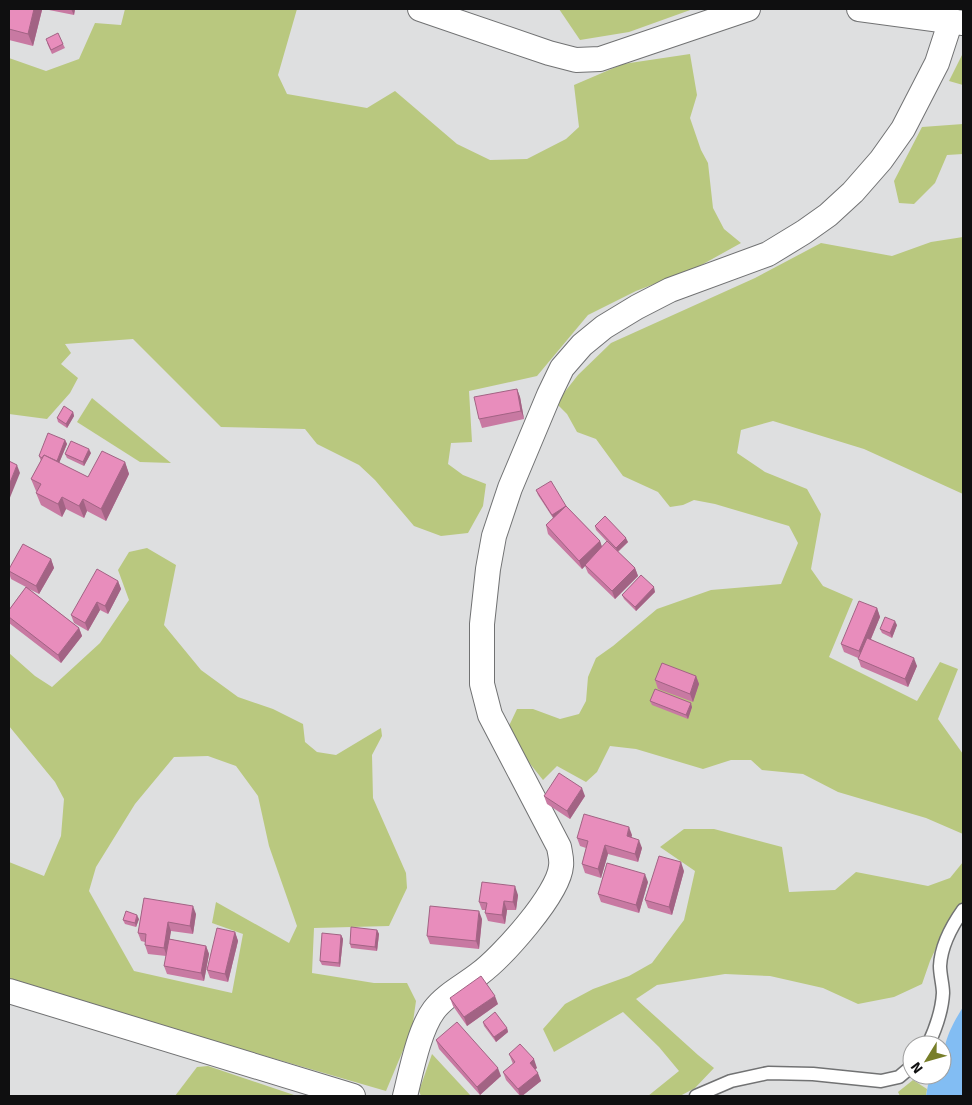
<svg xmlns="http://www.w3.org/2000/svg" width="972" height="1105" viewBox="0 0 972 1105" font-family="Signika,sans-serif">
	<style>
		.green { fill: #b9c87f; fill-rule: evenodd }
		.water { fill: #82bdf3 }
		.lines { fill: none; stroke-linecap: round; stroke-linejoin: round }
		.lane-casing { stroke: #717273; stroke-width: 15 }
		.street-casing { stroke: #717273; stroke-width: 26 }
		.lane { stroke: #fff; stroke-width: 12 }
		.street { stroke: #fff; stroke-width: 24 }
		.wall { fill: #c879a2 }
		.shaded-wall { fill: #a26384 }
		.building { fill: #e88dbc; stroke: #a26384 }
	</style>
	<rect width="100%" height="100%" fill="#dedfe0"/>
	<g class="green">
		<path d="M125,9H297L278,75L287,94L367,108L395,91L457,144L490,160L527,159L566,139L579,127L574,85L623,64L690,54L697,95L690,118L701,150L708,163L713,208L724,229L741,243L696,268L636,291L588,315L537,376L469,391L472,442L451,443L448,464L463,475L486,484L483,506L468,533L441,536L414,526L375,480L359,465L317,444L305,429L221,427L133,339L65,344L71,353L61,364L78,378L70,393L47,419L9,414V58L46,71L79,59L95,23L121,25Z"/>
		<path d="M559,9H693L629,32L580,40Z"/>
		<path d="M963,53V85L949,81Z"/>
		<path d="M963,124V154L947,155L935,183L914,204L899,203L894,181L922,127Z"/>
		<path d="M963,237V494L864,449L773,421L741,430L737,453L765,472L807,489L821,514L811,569L823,586L853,599L829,657L917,701L940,662L958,669L938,719L963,754V834L926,818L838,792L803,774L762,770L751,760H731L703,769L636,749L610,746L597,772L586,782L557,766L543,780L523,755L508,728L517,709H533L560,719L579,714L586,701L588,677L596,658L613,646L657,609L711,590L781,584L798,543L789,526L715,504L694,500L683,505L670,507L658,492L623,476L596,439L577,432L567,414L556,403L578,375L611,343L755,278L821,243L892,256L931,242Z"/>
		<path d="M92,398L171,463L140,462L77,422Z"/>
		<path d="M147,548L176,565L164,625L201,670L238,697L273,709L303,724L305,742L317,752L336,755L381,728L382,736L372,755L373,798L406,873L407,888L389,926L314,928L312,973L374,983H407L416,1001L412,1029L386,1091L131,1017L9,978V862L44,876L61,836L64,799L55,782L9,726V653L35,676L52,687L100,643L129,600L118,570L129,552ZM208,756L236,766L258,796L269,846L297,926L289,943L216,902L212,923L243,934L232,993L134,971L89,891L96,867L135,804L174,757Z"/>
		<path d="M684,829H714L782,847L789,892L835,890L856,872L928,886L950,878L963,862V901L946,926L930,961L922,984L894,997L858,1004L823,988L770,976L725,974L657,985L636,999L698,1055L714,1068L695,1088L680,1096H648L679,1071L659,1047L623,1012L554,1052L543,1029L565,1004L593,989L629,976L652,963L684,920L695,871L660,847Z"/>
		<path d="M432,1054L471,1096H421L419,1091Z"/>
		<path d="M208,1066L297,1096H175L197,1067Z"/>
		<path d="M913,1080L927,1089L926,1096H900L898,1092Z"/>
	</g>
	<path class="water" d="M963,1007V1096H926L928,1085L934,1075H942C942,1046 948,1031 963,1007Z"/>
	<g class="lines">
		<defs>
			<g id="lane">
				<path d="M928,1045C936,1028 942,1012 943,993C943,985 940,975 940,966C941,945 951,927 963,910"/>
				<path d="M696,1096L731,1081L768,1073L813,1074L881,1081L899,1077L912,1066"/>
			</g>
			<g id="street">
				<path d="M420,9L549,53L576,60L600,59L748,9"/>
				<path d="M859,9L963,23"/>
				<path d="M9,991L353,1096"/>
				<path d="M405,1096C411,1072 419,1030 434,1010C445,995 465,985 479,974C502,957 559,894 561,866C562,860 560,853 559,847L490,715L482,684V624L488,569L494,536L510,488L549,395L562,368L582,345L604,327L637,307L670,290L768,254L804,232L828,215L853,192L881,160L903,129L937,63L951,20"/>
			</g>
		</defs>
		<use href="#lane" class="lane-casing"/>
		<use href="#street" class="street-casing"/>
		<use href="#lane" class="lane"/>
		<use href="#street" class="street"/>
	</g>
	<g class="wall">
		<path d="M9,9L42,10L33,46L9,40Z"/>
		<path d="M49,9H75L74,15L49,10Z"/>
		<path d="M47,43L63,44L65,48L52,54Z"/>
		<path d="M517,389L520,397L524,419L482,428L479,419Z"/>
		<path d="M73,412L74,416L67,428L58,422L57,418Z"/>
		<path d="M65,440L67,444L59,463L88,477L125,462L129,474L106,521L87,511L84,518L66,509L62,517L41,505L36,493L37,492L36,491L31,479L41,461L39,456Z"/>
		<path d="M91,453L84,466L67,458L65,454Z"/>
		<path d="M536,490L566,506L600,541L602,547L611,546L596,530L595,526L628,542L618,552L635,568L638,576L615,599L588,573L585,566L582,569L548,534L546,525L553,518L538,495Z"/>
		<path d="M51,559L54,568L39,594L29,589L79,628L82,636L61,663L9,623V610L26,587L11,579L9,573V569Z"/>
		<path d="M118,581L121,589L108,614L100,610L88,631L74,623L71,615Z"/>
		<path d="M655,592L636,611L624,599L622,595Z"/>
		<path d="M877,608L880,617L871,639L917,666L908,687L861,667L858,658L844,652L841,644Z"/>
		<path d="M897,625L892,638L882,633L880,629Z"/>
		<path d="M696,676L699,684L693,702L658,689L655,680Z"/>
		<path d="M650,701L692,707L688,719L652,705Z"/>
		<path d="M544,796H585L570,819L547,804Z"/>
		<path d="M632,835L631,837L642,848L638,862L608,854L601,878L585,873L582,864L586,848L580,846L577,838Z"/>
		<path d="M684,871L672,915L648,908L645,900Z"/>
		<path d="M648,882L639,913L601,902L598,894Z"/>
		<path d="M518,895L516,910H507L505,924L488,921L485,913L486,910H482L479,902Z"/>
		<path d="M144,898L196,914L193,934L171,931L169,939L206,946L209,954L204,981L167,974L164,966L166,956L148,954L145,945V942L141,941L138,933Z"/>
		<path d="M139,919L136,927L125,924L123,920Z"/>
		<path d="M482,919L479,949L430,944L427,936Z"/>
		<path d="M377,930L379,934L377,951L351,948L350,944Z"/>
		<path d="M235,932L238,941L228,982L210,978L207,970Z"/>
		<path d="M341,935L343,939L340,967L322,965L320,961Z"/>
		<path d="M450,998L498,1004L467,1026L453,1006Z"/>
		<path d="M483,1022L507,1028L508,1032L496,1042L484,1026Z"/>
		<path d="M436,1040L501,1076L480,1095L439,1049Z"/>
		<path d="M509,1054L537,1068L535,1069L541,1081L522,1096H520L506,1080L503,1072L513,1064Z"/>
	</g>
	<g class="shaded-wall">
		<path d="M34,9H41L42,10L33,46L28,34Z"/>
		<path d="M71,9H75L74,15Z"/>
		<path d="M517,389L520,397L524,419L521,411Z"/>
		<path d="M73,412L74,416L67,428L66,424Z"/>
		<path d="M65,440L67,444L57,468L56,464Z"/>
		<path d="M89,449L91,453L84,466L83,462Z"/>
		<path d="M125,462L129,474L106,521L101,509Z"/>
		<path d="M17,465L20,473L9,500V485Z"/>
		<path d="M62,497L66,509L62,517L58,504Z"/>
		<path d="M83,499L87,511L84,518L79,506Z"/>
		<path d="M566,506L554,519L552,515Z"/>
		<path d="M626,538L628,542L617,552L616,548Z"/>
		<path d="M600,541L603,550L585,565V566L582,569L579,561Z"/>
		<path d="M51,559L54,568L39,594L36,586Z"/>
		<path d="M635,568L638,576L615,599L612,591Z"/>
		<path d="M118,581L121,589L108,614L105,606Z"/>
		<path d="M654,587L655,592L636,611L635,607Z"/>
		<path d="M97,602L100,610L88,631L85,623Z"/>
		<path d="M877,608L880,617L862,660L859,651Z"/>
		<path d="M895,621L897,625L892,638L890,633Z"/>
		<path d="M79,628L82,636L61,663L58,655Z"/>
		<path d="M914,658L917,666L908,687L905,679Z"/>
		<path d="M696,676L699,684L693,702L690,694Z"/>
		<path d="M691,703L692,707L688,719L686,715Z"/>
		<path d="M582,788L585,796L570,819L567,811Z"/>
		<path d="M629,827L632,835L630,844L627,836Z"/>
		<path d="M639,840L642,848L638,862L635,854Z"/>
		<path d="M605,845L608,854L601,878L598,869Z"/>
		<path d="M681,862L684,871L672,915L669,907Z"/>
		<path d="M645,874L648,882L639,913L636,905Z"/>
		<path d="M515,886L518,895L516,910L513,902Z"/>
		<path d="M504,901L507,910L505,924L502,915Z"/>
		<path d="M193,906L196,914L193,934L190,926Z"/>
		<path d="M479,911L482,919L479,949L476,941Z"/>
		<path d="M137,915L139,919L136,927L135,923Z"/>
		<path d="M168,922L171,931L167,957L164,948Z"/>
		<path d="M377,930L379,934L377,951L375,947Z"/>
		<path d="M235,932L238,941L228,982L225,974Z"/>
		<path d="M341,935L343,939L340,967L339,963Z"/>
		<path d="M206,946L209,954L204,981L201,973Z"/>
		<path d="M495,996L498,1004L467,1026L464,1017Z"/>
		<path d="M507,1028L508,1032L496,1042L494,1037Z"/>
		<path d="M534,1059L537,1068L533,1071L530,1063Z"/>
		<path d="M498,1068L501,1076L480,1095L477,1087Z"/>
		<path d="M538,1073L541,1081L522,1096H520L518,1089Z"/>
	</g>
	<g class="building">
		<path d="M9,9H34L28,34L9,29Z"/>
		<path d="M58,33L63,44L51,50L46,39Z"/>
		<path d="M517,389L521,411L479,419L474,397Z"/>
		<path d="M64,406L73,412L66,424L57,418Z"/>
		<path d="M48,433L65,440L57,461L44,455L42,458L39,456Z"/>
		<path d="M71,441L89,449L83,462L65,454Z"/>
		<path d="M102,451L125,462L101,509L83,499L79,506L62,497L58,504L36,493L41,484L31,479L44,455L88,477Z"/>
		<path d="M9,461L17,465L9,485Z"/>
		<path d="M551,481L566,506L552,515L536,490Z"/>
		<path d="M566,506L600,541L579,561L546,525Z"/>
		<path d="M605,516L626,538L616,548L595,526Z"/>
		<path d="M607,541L635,568L612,591L585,565Z"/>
		<path d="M23,544L51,559L36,586L9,571V569Z"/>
		<path d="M97,569L118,581L105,606L97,602L85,623L71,615Z"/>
		<path d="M641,575L654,587L635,607L622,595Z"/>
		<path d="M26,587L79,628L58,655L9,617V610Z"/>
		<path d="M859,601L877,608L859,651L841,644Z"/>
		<path d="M885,617L895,621L890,633L880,629Z"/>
		<path d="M867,638L914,658L905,679L858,659Z"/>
		<path d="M662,663L696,676L690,694L655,680Z"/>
		<path d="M655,689L691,703L686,715L650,701Z"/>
		<path d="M559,773L582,788L567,811L544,796Z"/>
		<path d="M584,814L629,827L627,836L639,840L635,854L605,845L598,869L582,864L588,841L577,838Z"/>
		<path d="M659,856L681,862L669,907L645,900Z"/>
		<path d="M607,863L645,874L636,905L598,894Z"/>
		<path d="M482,882L515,886L513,902L504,901L502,915L485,913L487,903L479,902Z"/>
		<path d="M144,898L193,906L190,926L168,922L164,948L145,945L146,934L138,933Z"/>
		<path d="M430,906L479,911L476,941L427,936Z"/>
		<path d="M126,911L137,915L135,923L123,920Z"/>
		<path d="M351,927L377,930L375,947L350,944Z"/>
		<path d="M217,928L235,932L225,974L207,970Z"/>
		<path d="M322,933L341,935L339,963L320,961Z"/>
		<path d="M169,939L206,946L201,973L164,966Z"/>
		<path d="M481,976L495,996L464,1017L450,998Z"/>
		<path d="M495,1012L507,1028L494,1037L483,1022Z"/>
		<path d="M457,1022L498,1068L477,1087L436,1040Z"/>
		<path d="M520,1044L534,1059L530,1063L538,1073L518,1089L503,1072L515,1062L509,1054Z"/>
	</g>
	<rect width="972" height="1105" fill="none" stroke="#0f0f10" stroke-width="20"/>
	<g transform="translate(927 1060) rotate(233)"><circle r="24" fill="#ffffff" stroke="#9f9f9f"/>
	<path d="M0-4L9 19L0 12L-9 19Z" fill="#777e29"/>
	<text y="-8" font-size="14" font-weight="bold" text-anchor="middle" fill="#0f0f10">N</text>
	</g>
</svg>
